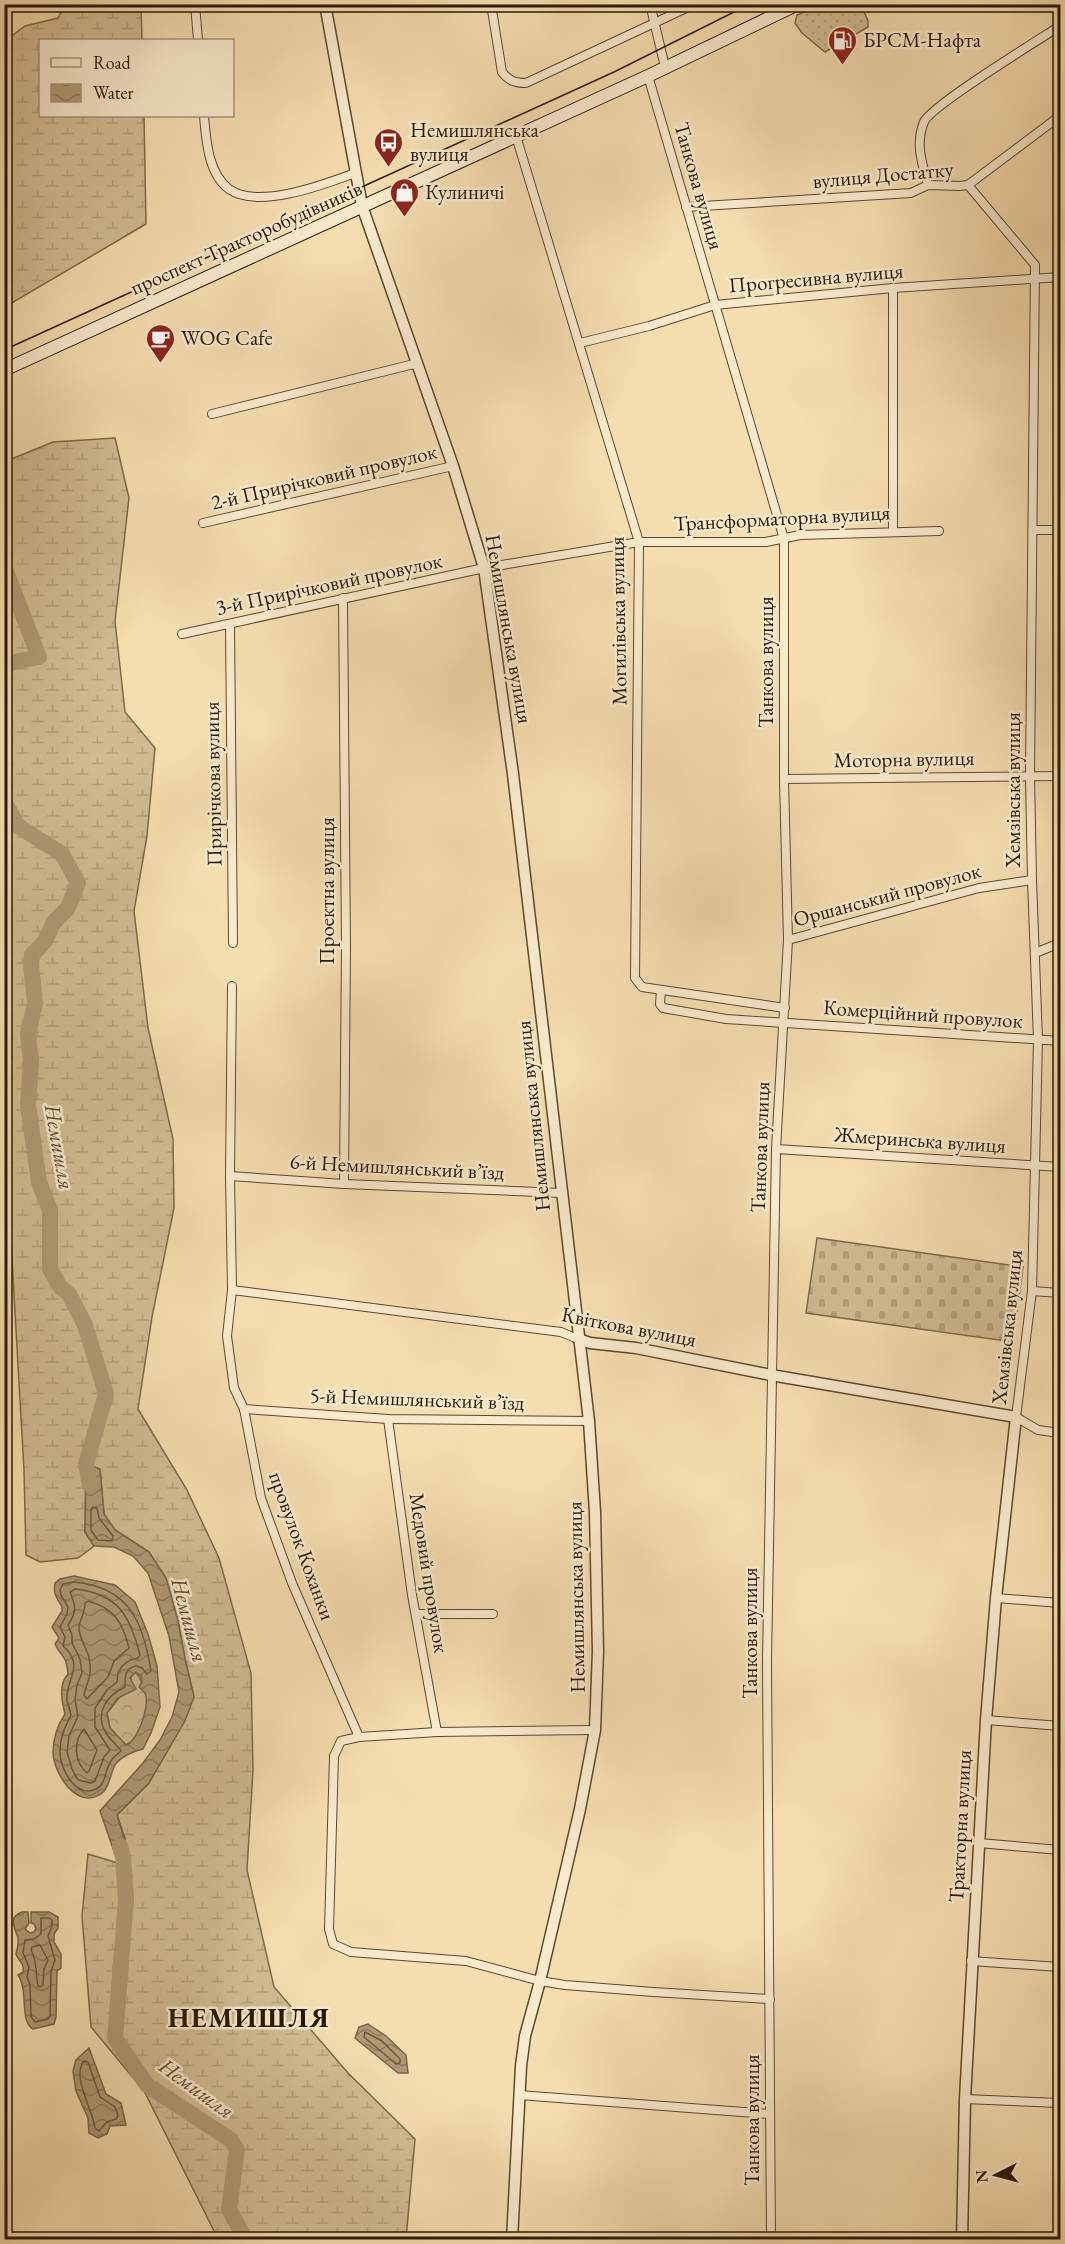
<svg xmlns="http://www.w3.org/2000/svg" width="1065" height="2244" viewBox="0 0 1065 2244" font-family="'EB Garamond',serif">
	<style>
		.grass { fill: url(#grass-dots); stroke: #7c6a4a; stroke-width: 1.5 }
		.forest { fill: url(#forest-crowns); stroke: #7c6a4a; stroke-width: 1.5 }
		.wetland { fill: url(#wetland-marsh); stroke: #7c6a4a; stroke-width: 1.5 }
		.cemetery { fill: url(#cemetery-stones); stroke: #7c6a4a; stroke-width: 1.5 }
		.water { fill: url(#water-waves); stroke: #796646; stroke-width: 1.5; fill-rule: evenodd }
		.lines { fill: none; stroke-linecap: round; stroke-linejoin: round }
		.shore { stroke: #6c593b; stroke-width: 1.5 }
		.river { stroke: #af9a74; stroke-width: 16 }
		.minor-casing { stroke: #5b492d; stroke-width: 10 }
		.tertiary-casing { stroke: #5b492d; stroke-width: 13 }
		.secondary-casing { stroke: #281802; stroke-width: 14 }
		.minor { stroke: #f8e9cb; stroke-width: 8 }
		.tertiary { stroke: #f8e9cb; stroke-width: 10 }
		.secondary { stroke: #f8e9cb; stroke-width: 12 }
		.tram { stroke: #281802; stroke-width: 1.5 }
		.labels { text-anchor: middle; stroke-width: 5; stroke-linejoin: round; paint-order: stroke }
		.poi-label { font-size: 21px; fill: #281802; stroke: #f8e9cb; text-anchor: start }
		.street-label { font-size: 21px; fill: #281802; stroke: #f8e9cb }
		.water-label { font-size: 22px; font-style: italic; fill: #5e4c30; stroke: #f8e9cb }
		.district-label { font-size: 27px; font-weight: bold; letter-spacing: 1.5px; fill: #281802; stroke: #f8e9cb }
	</style>
	<defs>
		<pattern id="grass-dots" width="8" height="8" patternUnits="userSpaceOnUse" patternTransform="scale(1.5)"><rect width="8" height="8" fill="#d1bc92"/><path d="M2 2h.1M6 6h.1" fill="none" stroke="#b3a17c" stroke-width="1.8" stroke-linecap="round"/></pattern>
		<pattern id="forest-crowns" width="20" height="18" patternUnits="userSpaceOnUse" patternTransform="scale(1.5)"><rect width="20" height="18" fill="#d1bc92"/><path d="M2 6a3 3 0 1 1 6 0M12 15a3 3 0 1 1 6 0" fill="none" stroke="#b3a17c"/></pattern>
		<pattern id="wetland-marsh" width="20" height="14" patternUnits="userSpaceOnUse" patternTransform="scale(1.5)"><rect width="20" height="14" fill="#d1bc92"/><path d="M1 5h8M5 5V1M11 12h8M15 12V8" fill="none" stroke="#b3a17c"/></pattern>
		<pattern id="cemetery-stones" width="16" height="16" patternUnits="userSpaceOnUse" patternTransform="scale(1.5)"><rect width="16" height="16" fill="#d1bc92"/><path d="M2 7V4a2 2 0 0 1 4 0v3zM10 15v-3a2 2 0 0 1 4 0v3z" fill="#b3a17c"/></pattern>
		<pattern id="water-waves" width="16" height="10" patternUnits="userSpaceOnUse" patternTransform="scale(1.5)"><rect width="16" height="10" fill="#af9a74"/><path d="M0 5q4-4 8 0t8 0" fill="none" stroke="#8e7d5d"/></pattern>
	</defs>
	<rect width="100%" height="100%" fill="#f4ddaf"/>
	<filter id="stains"><feTurbulence type="fractalNoise" baseFrequency=".00333" numOctaves="4"/><feColorMatrix values="0 0 0 0 .2 0 0 0 0 .09 0 0 0 0 .02 0 0 0 .5 -.17"/></filter>
	<radialGradient id="worn" r=".72"><stop offset=".6" stop-color="#630" stop-opacity="0"/><stop offset="1" stop-color="#630" stop-opacity=".3"/></radialGradient>
	<path class="grass" d="M820,5H861L868,21V27L825,52L802,33L795,23L797,15Z"/>
	<path class="forest" d="M135,1672C140,1675 148,1696 147,1703C146,1715 137,1741 126,1745L110,1728L107,1713L131,1683V1675Z"/>
	<g class="wetland">
		<path d="M65,5H141L142,40H40V116H144L146,224L5,307V41L25,26L58,18Z"/>
		<path d="M115,438L129,498L115,621L125,712L155,748L147,836L134,911L148,1028L173,1139L174,1208L152,1317L138,1409L187,1490L219,1558L251,1673L253,1770L247,1870L274,1987L348,2073L415,2139L406,2239H218L144,2091L91,2027L82,1916L88,1854L118,1863L127,1870L125,1838L117,1815L149,1783L194,1697L185,1659L178,1621L166,1578L149,1552L115,1530L104,1514L100,1469L86,1464L85,1532L94,1546L78,1558L40,1562L26,1555L24,1470L10,1225L4,1197V462L53,442Z"/>
	</g>
	<path class="cemetery" d="M817,1238L1023,1267L1013,1342L806,1313Z"/>
	<g class="water">
		<path d="M86,1464L100,1469L104,1514L115,1530L149,1552L166,1578L178,1621L185,1659L194,1697L185,1721L149,1783L117,1815L130,1858L127,1871L118,1863L100,1811L143,1763L160,1740L172,1717L179,1692L169,1636L148,1573L133,1556L114,1547L94,1546L85,1532Z"/>
		<path d="M74,1576L115,1585L135,1602L148,1634L157,1666L160,1707L151,1733L143,1749C134,1751 120,1757 115,1765C110,1774 110,1787 101,1794C77,1810 54,1774 53,1753C53,1739 57,1726 65,1714C62,1702 58,1684 68,1674C66,1653 62,1659 55,1644L59,1638L52,1627L62,1611V1607C57,1598 53,1595 55,1583L60,1579ZM136,1672L141,1676L142,1682L139,1687L145,1693C150,1705 138,1741 126,1745L110,1728L107,1713L118,1698L136,1689L130,1678Z"/>
		<path d="M22,1912H28L29,1923L25,1929L30,1933L34,1932L36,1929L34,1924L31,1923V1912H49L58,1917V1928L54,1934V1942L61,1954V1968L57,1971L56,2017L54,2024L33,2029C19,2021 29,1991 18,1975L23,1972C25,1963 18,1961 16,1954C17,1949 19,1943 18,1938C15,1927 7,1918 22,1912Z"/>
		<path d="M368,2024L386,2036L406,2055L408,2073H398L355,2038L359,2027Z"/>
		<path d="M89,2048L106,2094L121,2103L126,2125L110,2126L107,2134L98,2138L89,2133L88,2118L76,2091L73,2071L76,2060Z"/>
	</g>
	<g class="lines">
		<g class="shore">
			<path d="M93,1507L97,1508L99,1518L113,1536L112,1541L98,1540L91,1530V1510Z"/>
			<path d="M74,1582C129,1587 143,1621 151,1671L147,1674L142,1668L136,1666C124,1669 125,1677 125,1687C107,1695 94,1713 106,1733C110,1740 117,1745 121,1751C118,1754 113,1757 111,1761C105,1769 106,1785 96,1789C75,1799 59,1767 60,1751C60,1737 65,1727 71,1715C70,1710 68,1705 67,1701C65,1679 86,1666 63,1646L65,1637L60,1627L67,1614L68,1607L61,1595L60,1590L63,1584Z"/>
			<path d="M75,1589C119,1594 130,1616 140,1655L138,1658L130,1660L122,1666L118,1673L117,1682L107,1690L95,1708V1727L110,1750L104,1757L95,1781L91,1783L78,1780L72,1769L67,1752L69,1736L78,1716L75,1700L77,1685L82,1673L80,1659L72,1643V1635L68,1625C77,1612 76,1606 70,1592Z"/>
			<path d="M88,1601C114,1608 123,1623 129,1648L114,1661L108,1677L87,1699L84,1695C87,1681 93,1675 89,1658C87,1648 78,1637 79,1626C80,1619 85,1614 85,1603Z"/>
			<path d="M84,1729L97,1750L89,1771L87,1773C74,1762 73,1741 84,1729Z"/>
			<path d="M41,1918H49L52,1920V1926L48,1936L55,1960L51,1971L50,2016L48,2019L35,2022L31,2017L30,1985L27,1977L29,1967L23,1953L25,1940L34,1939L41,1934Z"/>
			<path d="M40,1945L48,1960L44,1969L43,1985L40,1987L38,1986C35,1973 38,1963 31,1950L32,1947Z"/>
			<path d="M365,2032L382,2041L400,2059V2063L396,2064L364,2037Z"/>
			<path d="M84,2061L88,2062L100,2097L115,2107L118,2116L116,2119L107,2122L99,2131L95,2128C93,2110 71,2076 84,2061Z"/>
		</g>
		<g class="river">
			<path d="M4,566L39,657L4,664"/>
			<path d="M4,801L18,826L62,854L78,883L68,908L54,922L45,941L32,955L31,964L35,1004L28,1034L31,1062L28,1105L39,1182L50,1210V1269L60,1287L69,1294L85,1325L106,1394L86,1464L90,1485"/>
			<path d="M120,1846L123,1857L126,1900L115,2038L147,2085L231,2140L237,2150L229,2209L246,2240"/>
		</g>
		<defs>
			<g id="minor">
				<path d="M195,4L198,40"/>
				<path d="M491,4L502,72C509,81 515,83 526,83L695,4"/>
				<path d="M650,4L665,67"/>
				<path d="M648,76L784,539V779L788,940L776,1149L767,1661L771,2240"/>
				<path d="M204,116C206,139 208,174 229,189C258,210 325,184 355,173"/>
				<path d="M516,136L639,542L635,978L642,987L785,1008"/>
				<path d="M928,185C922,163 915,144 924,122C929,107 1040,39 1060,26"/>
				<path d="M968,185L1035,265L1030,776L1032,880L1038,1040L1032,1291L1016,1417L1038,1430L1060,1433"/>
				<path d="M686,207L911,193L928,185L959,186L968,185L1060,116"/>
				<path d="M893,288V531"/>
				<path d="M580,343L649,326L715,305L893,288L1060,277"/>
				<path d="M212,414L418,363"/>
				<path d="M203,523L453,466"/>
				<path d="M1033,530H1060"/>
				<path d="M343,598L346,947L344,1184"/>
				<path d="M230,624L233,943"/>
				<path d="M182,634L484,568L639,542H766L800,535L939,531"/>
				<path d="M784,779L1060,776"/>
				<path d="M788,940L979,888L1032,880"/>
				<path d="M1035,953L1060,943"/>
				<path d="M232,986L230,1176L232,1290L227,1336L234,1388L244,1409L261,1498L292,1583L359,1737"/>
				<path d="M661,990L660,1004L663,1008L726,1019L1060,1041"/>
				<path d="M776,1149L1060,1167"/>
				<path d="M230,1176L344,1184L562,1193"/>
				<path d="M232,1290L561,1332L578,1339"/>
				<path d="M1032,1291L1060,1293"/>
				<path d="M244,1409L388,1419L589,1421"/>
				<path d="M388,1419L412,1595L437,1732"/>
				<path d="M996,1598L1060,1603"/>
				<path d="M416,1614H493"/>
				<path d="M986,1720L1060,1726"/>
				<path d="M595,1730L437,1732L359,1737L341,1741L334,1756L329,1929L333,1944L351,1952L466,1961L540,1981L565,1985L653,1992L770,1999"/>
				<path d="M979,1843L1060,1850"/>
				<path d="M971,1961L1060,1967"/>
				<path d="M519,2095L769,2114"/>
				<path d="M965,2099L1060,2103"/>
			</g>
			<g id="tertiary">
				<path d="M325,4L362,206L453,466L484,568L513,774L589,1421L595,1512L598,1651L595,1730L580,1809L540,1981L525,2036L521,2066L512,2240"/>
				<path d="M578,1339L590,1343L636,1348L771,1375L1016,1417L996,1598L986,1720L965,2099L962,2240"/>
			</g>
			<path id="secondary" d="M4,370L648,76L798,4"/>
		</defs>
		<use href="#minor" class="minor-casing"/>
		<use href="#tertiary" class="tertiary-casing"/>
		<use href="#secondary" class="secondary-casing"/>
		<use href="#minor" class="minor"/>
		<use href="#tertiary" class="tertiary"/>
		<use href="#secondary" class="secondary"/>
		<path class="tram" d="M4,350L614,72L750,4"/>
	</g>
	<defs>
		<symbol id="fuel-pin" viewBox="-11 -11 22 30"><path d="M0 17L-7.5 6A9.5 9.5 0 1 1 7.5 6Z" fill="#8f2418" stroke="#f8e9cb"/><path d="M-5.5-6h7V0h2V4h1.3V-2.5L3-4.5l.8-.8L6-3V5H2.5V1h-1V6h-7ZM-4.2-4.7v3.2H.2V-4.7Z" fill="#fff"/></symbol>
		<symbol id="bus-pin" viewBox="-11 -11 22 30"><path d="M0 17L-7.5 6A9.5 9.5 0 1 1 7.5 6Z" fill="#8f2418" stroke="#f8e9cb"/><path d="M-5-6H5V4H4V6H2V4H-2V6H-4V4H-5ZM-3.5-4V0h7V-4ZM-3.5 1.2v1.5H-2V1.2ZM2 1.2v1.5H3.5V1.2Z" fill="#fff"/></symbol>
		<symbol id="shop-pin" viewBox="-11 -11 22 30"><path d="M0 17L-7.5 6A9.5 9.5 0 1 1 7.5 6Z" fill="#8f2418" stroke="#f8e9cb"/><path d="M-5-2.5h2.3a2.7 3.5 0 0 1 5.4 0H5L5.5 6h-11ZM-1.5-2.5h3a1.5 2.3 0 0 0-3 0Z" fill="#fff"/></symbol>
		<symbol id="cafe-pin" viewBox="-11 -11 22 30"><path d="M0 17L-7.5 6A9.5 9.5 0 1 1 7.5 6Z" fill="#8f2418" stroke="#f8e9cb"/><path d="M-5.5-4.5H6V0H3Q3 3.5 0 3.5H-2.5Q-5.5 3.5-5.5 0ZM3-3.2v2h1.7v-2ZM-6 4.5H4V6H-6Z" fill="#fff"/></symbol>
	</defs>
	<g fill-rule="evenodd">
		<use href="#fuel-pin" x="826" y="24" width="33" height="45"/>
		<use href="#bus-pin" x="372" y="126" width="33" height="45"/>
		<use href="#shop-pin" x="388" y="176" width="33" height="45"/>
		<use href="#cafe-pin" x="144" y="322" width="33" height="45"/>
	</g>
	<g class="labels">
		<g class="poi-label">
			<text x="863" y="47">БРСМ-Нафта</text>
			<text x="410" y="137">Немишлянська<tspan x="410" dy="24">вулиця</tspan></text>
			<text x="425" y="199">Кулиничі</text>
			<text x="181" y="345">WOG Cafe</text>
		</g>
		<g class="street-label">
			<text transform="translate(883 175) rotate(-5)" y="7">вулиця Достатку</text>
			<text transform="translate(699 186) rotate(74)" y="7">Танкова вулиця</text>
			<text transform="translate(246 238) rotate(-24)" y="7">проспект Тракторобудівників</text>
			<text transform="translate(816 278) rotate(-5)" y="7">Прогресивна вулиця</text>
			<text transform="translate(324 477) rotate(-13)" y="7">2-й Прирічковий провулок</text>
			<text transform="translate(782 518) rotate(-3)" y="7">Трансформаторна вулиця</text>
			<text transform="translate(329 584) rotate(-12)" y="7">3-й Прирічковий провулок</text>
			<text transform="translate(618 621) rotate(-91)" y="7">Могилівська вулиця</text>
			<text transform="translate(509 629) rotate(80)" y="7">Немишлянська вулиця</text>
			<text transform="translate(766 662) rotate(-90)" y="7">Танкова вулиця</text>
			<text transform="translate(904 759) rotate(-1)" y="7">Моторна вулиця</text>
			<text transform="translate(213 784) rotate(-91)" y="7">Прирічкова вулиця</text>
			<text transform="translate(1013 790) rotate(-90)" y="7">Хемзівська вулиця</text>
			<text transform="translate(327 891) rotate(-90)" y="7">Проектна вулиця</text>
			<text transform="translate(887 895) rotate(-15)" y="7">Оршанський провулок</text>
			<text transform="translate(923 1014) rotate(4)" y="7">Комерційний провулок</text>
			<text transform="translate(533 1116) rotate(-96)" y="7">Немишлянська вулиця</text>
			<text transform="translate(920 1140) rotate(4)" y="7">Жмеринська вулиця</text>
			<text transform="translate(760 1147) rotate(-88)" y="7">Танкова вулиця</text>
			<text transform="translate(397 1167) rotate(3)" y="7">6-й Немишлянський в’їзд</text>
			<text transform="translate(629 1327) rotate(11)" y="7">Квіткова вулиця</text>
			<text transform="translate(1007 1327) rotate(-84)" y="7">Хемзівська вулиця</text>
			<text transform="translate(417 1399) rotate(2)" y="7">5-й Немишлянський в’їзд</text>
			<text transform="translate(302 1546) rotate(70)" y="7">провулок Коханки</text>
			<text transform="translate(429 1573) rotate(81)" y="7">Медовий провулок</text>
			<text transform="translate(576 1597) rotate(-91)" y="7">Немишлянська вулиця</text>
			<text transform="translate(750 1633) rotate(-90)" y="7">Танкова вулиця</text>
			<text transform="translate(960 1826) rotate(-87)" y="7">Тракторна вулиця</text>
			<text transform="translate(752 2120) rotate(-90)" y="7">Танкова вулиця</text>
		</g>
		<g class="water-label">
			<text transform="translate(60 1147) rotate(80)" y="8">Немишля</text>
			<text transform="translate(190 1620) rotate(75)" y="8">Немишля</text>
			<text transform="translate(197 2088) rotate(36)" y="8">Немишля</text>
		</g>
		<g class="district-label">
			<text x="249" y="2027">НЕМИШЛЯ</text>
		</g>
	</g>
	<rect width="1065" height="2244" fill="none" stroke="#f4ddaf" stroke-width="24"/>
	<rect x="6" y="6" width="1053" height="2232" fill="none" stroke="#281802" stroke-width="3"/>
	<rect x="12" y="12" width="1041" height="2220" fill="none" stroke="#281802" stroke-width="1.5"/>
	<rect x="39" y="39" width="195" height="78" fill="#f8e9cb" stroke="#a5957b" stroke-width="1.5"/>
	<rect x="51" y="58" width="30" height="9" fill="#f8e9cb" stroke="#a5957b" stroke-width="1.5"/>
	<text x="93" y="69" font-size="18" fill="#281802">Road</text>
	<rect x="51" y="84" width="30" height="18" fill="url(#water-waves)" stroke="#a5957b" stroke-width="1.5"/>
	<text x="93" y="99" font-size="18" fill="#281802">Water</text>
	<g transform="translate(996 2175) rotate(264)" stroke="#f8e9cb" stroke-width="4.5" paint-order="stroke">
	<path d="M0-4.5L10 22L0 15L-10 22Z" fill="#281802"/>
	<text y="-9" font-size="16" font-weight="bold" text-anchor="middle" fill="#281802">N</text>
	</g>
	<rect width="100%" height="100%" filter="url(#stains)"/>
	<rect width="100%" height="100%" fill="url(#worn)"/>
</svg>
